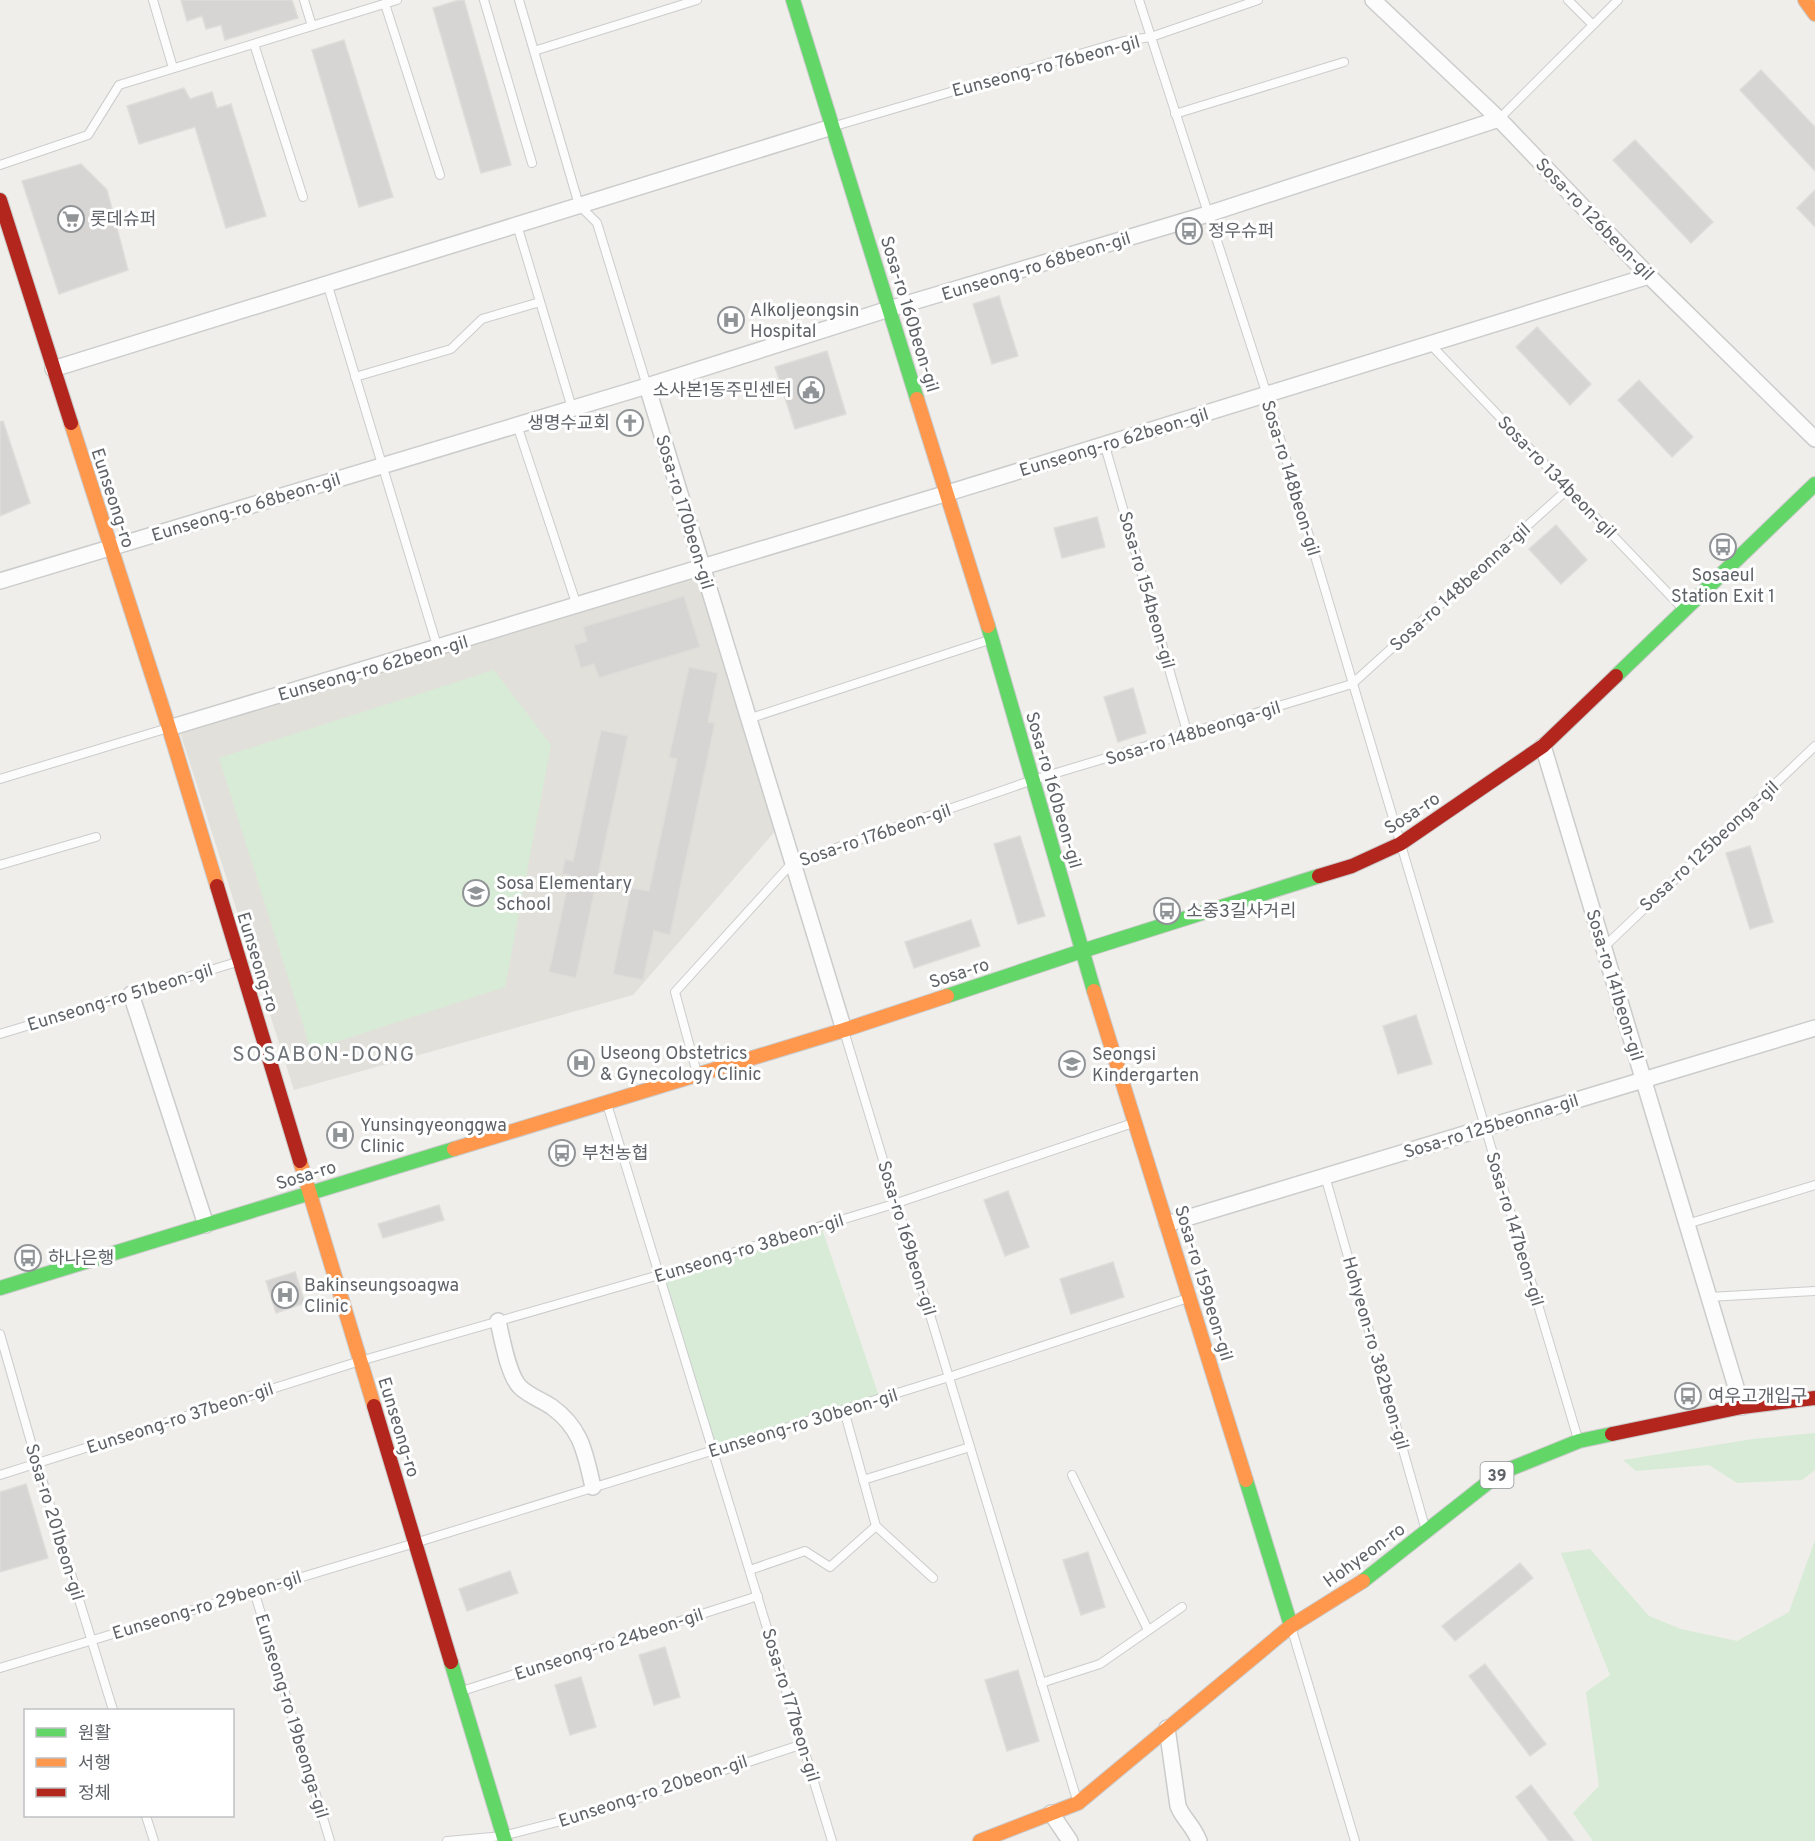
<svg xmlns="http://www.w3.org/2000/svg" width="1815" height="1841" viewBox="0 0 1815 1841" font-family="Overpass,'Noto Sans KR',sans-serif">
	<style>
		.education { fill: #e2e0da }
		.green { fill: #d8ebd6 }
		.building { fill: #d6d5d3; stroke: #deddd9; stroke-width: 1.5 }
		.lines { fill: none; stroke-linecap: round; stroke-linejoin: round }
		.lane-casing { stroke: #cbcccc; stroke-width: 10 }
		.street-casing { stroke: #cbcccc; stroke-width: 18 }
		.fast-casing { stroke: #cacacb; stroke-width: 16 }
		.slow-casing { stroke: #cacacb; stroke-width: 16 }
		.jam-casing { stroke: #cacacb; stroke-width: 16 }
		.lane { stroke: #fdfcfc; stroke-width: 8 }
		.street { stroke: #fdfcfc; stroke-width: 15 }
		.fast { stroke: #63d668; stroke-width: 14 }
		.slow { stroke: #ff974d; stroke-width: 14 }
		.jam { stroke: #b3261e; stroke-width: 14 }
		.labels { text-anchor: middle; stroke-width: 6; stroke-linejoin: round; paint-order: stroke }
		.shield { fill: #fff; stroke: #8f9295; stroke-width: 1.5 }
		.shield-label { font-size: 16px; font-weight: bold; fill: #5f6368 }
		.street-label { font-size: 18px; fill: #5f6368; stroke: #fff }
		.poi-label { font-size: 18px; fill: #5f6368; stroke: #fff; text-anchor: start }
		.quarter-label { font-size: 21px; letter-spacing: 1.5px; fill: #70757a; stroke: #fff }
	</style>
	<rect width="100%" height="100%" fill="#efeeea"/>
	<path class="education" d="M698,575L777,829L633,995L294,1090L180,732Z"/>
	<g class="green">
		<path d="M494,670L551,745L505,987L311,1050L219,758Z"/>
		<path d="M821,1226L880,1399L713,1450L659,1275Z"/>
		<path d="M1815,1433V1470L1802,1480L1737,1483L1709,1465L1636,1471L1623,1460L1753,1439Z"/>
		<path d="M1815,1540V1841H1593L1573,1813L1599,1786L1586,1692L1610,1675L1561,1553L1590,1549L1649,1616L1681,1629L1737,1641L1789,1612Z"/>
	</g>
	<g class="building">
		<path d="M181,0H292L298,18L225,40L221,25L206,29L202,16L187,21Z"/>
		<path d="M459,0H464L511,165L481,173L433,8Z"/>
		<path d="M344,40L393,197L359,207L312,50Z"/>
		<path d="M1761,70L1815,127V171L1740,90Z"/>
		<path d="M184,88L190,99L212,92L217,108L231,104L266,216L226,228L195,127L139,144L127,106Z"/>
		<path d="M1635,140L1713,222L1691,243L1613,160Z"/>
		<path d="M81,164L107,190L128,270L59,294L22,181Z"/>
		<path d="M1815,190V227L1797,208Z"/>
		<path d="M999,296L1018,356L992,364L973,304Z"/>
		<path d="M1537,327L1591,384L1570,405L1516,347Z"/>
		<path d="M827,351L846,414L795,429L775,367Z"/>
		<path d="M1639,380L1693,437L1672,457L1618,400Z"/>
		<path d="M3,421L30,503L0,516V422Z"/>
		<path d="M1097,517L1105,547L1062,558L1054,528Z"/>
		<path d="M1556,525L1587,560L1561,584L1529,549Z"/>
		<path d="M684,596L700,647L599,678L594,664L581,668L574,645L587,641L583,627Z"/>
		<path d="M689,667L718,673L708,722L715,723L670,935L654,931L643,980L613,974L631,888L649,891L677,759L669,757Z"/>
		<path d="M1133,688L1146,733L1118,742L1104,697Z"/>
		<path d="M601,730L628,736L576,978L549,972L570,875L562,874L565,859L573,861Z"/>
		<path d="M1020,836L1045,916L1018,924L994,844Z"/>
		<path d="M1750,846L1773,922L1750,929L1726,853Z"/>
		<path d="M971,920L980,946L914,968L905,942Z"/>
		<path d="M1416,1015L1432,1064L1398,1074L1383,1026Z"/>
		<path d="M1008,1191L1029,1247L1005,1256L984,1200Z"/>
		<path d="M439,1205L444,1220L383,1238L378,1224Z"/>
		<path d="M1113,1262L1124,1297L1071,1314L1060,1279Z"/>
		<path d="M295,1272L305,1303L276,1313L266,1281Z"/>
		<path d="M26,1484L48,1558L0,1572V1492Z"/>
		<path d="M1088,1552L1105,1607L1081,1615L1063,1560Z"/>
		<path d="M1520,1563L1533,1578L1455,1641L1442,1626Z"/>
		<path d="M510,1571L518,1593L467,1611L459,1589Z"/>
		<path d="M665,1647L680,1697L654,1705L639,1655Z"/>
		<path d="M1485,1664L1546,1744L1530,1756L1469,1676Z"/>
		<path d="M1018,1670L1039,1741L1007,1751L985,1680Z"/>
		<path d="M581,1677L596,1727L570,1735L555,1685Z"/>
		<path d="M1531,1785L1574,1841H1549L1516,1797Z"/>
	</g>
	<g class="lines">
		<defs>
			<g id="lane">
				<path d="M153,0L173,68"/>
				<path d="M304,0L312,26"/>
				<path d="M484,0L532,163"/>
				<path d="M519,0L579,205L597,223L647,386"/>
				<path d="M1139,0L1267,395L1578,1439"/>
				<path d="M1568,0L1593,25"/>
				<path d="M385,4L440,175"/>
				<path d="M254,44L303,197"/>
				<path d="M534,51L697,0"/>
				<path d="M1175,114L1344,62"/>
				<path d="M1499,119L1618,0"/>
				<path d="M835,126L1124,41L1151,37L1258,0"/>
				<path d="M0,165L88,135L119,85L397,0"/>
				<path d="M517,225L572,408"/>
				<path d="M327,283L438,649"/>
				<path d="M1430,344L1684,610"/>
				<path d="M355,377L451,349L482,319L540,302"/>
				<path d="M517,425L577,606"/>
				<path d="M1105,446L1188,735"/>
				<path d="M748,719L992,639"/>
				<path d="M0,779L168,728"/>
				<path d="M0,865L96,837"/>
				<path d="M1604,947L1815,746"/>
				<path d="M844,1031L1077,1800"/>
				<path d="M0,1034L237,962"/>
				<path d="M697,1073L675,992L792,863L1033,780L1352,684L1568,489"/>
				<path d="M607,1104L832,1841"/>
				<path d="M1325,1176L1425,1527"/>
				<path d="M1687,1224L1815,1185"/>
				<path d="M1709,1297L1815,1291"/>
				<path d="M0,1334L37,1463L113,1710"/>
				<path d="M844,1410L876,1526L933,1578"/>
				<path d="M0,1475L360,1361L659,1275L897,1203L1133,1123"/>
				<path d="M1072,1475L1148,1630"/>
				<path d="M863,1480L970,1447"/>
				<path d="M750,1570L805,1551L830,1567L876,1526"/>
				<path d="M254,1591L330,1841"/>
				<path d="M1292,1630L1355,1841"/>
				<path d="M0,1668L415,1543L949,1377L1188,1298"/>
				<path d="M1041,1683L1100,1664L1182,1607"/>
				<path d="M462,1691L758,1596"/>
				<path d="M146,1816L154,1841"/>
				<path d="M447,1841L503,1836L600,1811L803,1744"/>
			</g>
			<g id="street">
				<path d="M1373,0L1499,119L1649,276L1815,439"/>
				<path d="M53,369L832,127"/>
				<path d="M647,386L844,1030"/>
				<path d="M0,581L647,386L889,309L1208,214L1499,119"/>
				<path d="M169,728C663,581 1157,430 1649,276"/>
				<path d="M1543,746L1742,1407"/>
				<path d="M131,994L206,1225"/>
				<path d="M1167,1224L1815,1028"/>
				<path d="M498,1321C502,1338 508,1375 520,1387C529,1396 542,1400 552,1407C582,1429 585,1453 593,1487"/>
				<path d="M1167,1728L1178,1806C1183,1819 1193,1825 1199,1841"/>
				<path d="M1051,1813L1070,1841"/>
			</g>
			<g id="fast">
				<path d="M793,0L917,399"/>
				<path d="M988,626L1094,991"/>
				<path d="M1616,676L1815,484"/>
				<path d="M947,996L1082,951L1319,876"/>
				<path d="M0,1288L454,1149"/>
				<path d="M1246,1480L1291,1626"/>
				<path d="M1363,1581L1500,1473L1579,1441L1612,1434"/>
				<path d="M451,1662L505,1841"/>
			</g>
			<g id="slow">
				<path d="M1805,0L1815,14"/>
				<path d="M917,399L988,626"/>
				<path d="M71,423L169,728L217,886"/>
				<path d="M1094,991L1246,1480"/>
				<path d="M454,1149L844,1030L947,996"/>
				<path d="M300,1161L374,1406"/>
				<path d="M980,1841L1078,1803L1291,1626L1363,1581"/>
			</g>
			<g id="jam">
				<path d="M0,200L71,423"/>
				<path d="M1319,876L1352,866L1400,844L1543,746L1616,676"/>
				<path d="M217,886L300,1161"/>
				<path d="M374,1406L451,1662"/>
				<path d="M1612,1434L1742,1407L1815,1398"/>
			</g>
		</defs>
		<use href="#lane" class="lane-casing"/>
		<use href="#street" class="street-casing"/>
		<use href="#fast" class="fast-casing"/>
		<use href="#slow" class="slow-casing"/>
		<use href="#jam" class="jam-casing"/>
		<use href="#lane" class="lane"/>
		<use href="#street" class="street"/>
		<use href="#fast" class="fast"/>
		<use href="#slow" class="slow"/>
		<use href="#jam" class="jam"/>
	</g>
	<defs>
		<symbol id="supermarket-ring" viewBox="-11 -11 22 22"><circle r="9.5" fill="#fff" stroke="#919496" stroke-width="1.5"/><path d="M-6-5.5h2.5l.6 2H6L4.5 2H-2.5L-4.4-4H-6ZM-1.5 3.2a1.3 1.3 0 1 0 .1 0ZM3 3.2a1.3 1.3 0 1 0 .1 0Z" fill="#919496"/></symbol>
		<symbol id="bus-ring" viewBox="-11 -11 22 22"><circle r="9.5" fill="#fff" stroke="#919496" stroke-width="1.5"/><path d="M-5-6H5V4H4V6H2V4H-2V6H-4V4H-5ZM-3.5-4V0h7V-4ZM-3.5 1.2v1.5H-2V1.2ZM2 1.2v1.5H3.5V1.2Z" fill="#919496"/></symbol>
		<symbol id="hospital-ring" viewBox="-11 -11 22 22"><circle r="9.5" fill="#fff" stroke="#919496" stroke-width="1.5"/><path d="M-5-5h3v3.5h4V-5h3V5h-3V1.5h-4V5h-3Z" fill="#919496"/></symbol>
		<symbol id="civic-ring" viewBox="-11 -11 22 22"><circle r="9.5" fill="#fff" stroke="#919496" stroke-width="1.5"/><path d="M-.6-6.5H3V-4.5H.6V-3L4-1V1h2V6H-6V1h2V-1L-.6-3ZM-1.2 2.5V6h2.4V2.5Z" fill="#919496"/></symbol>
		<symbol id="church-ring" viewBox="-11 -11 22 22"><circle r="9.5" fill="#fff" stroke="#919496" stroke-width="1.5"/><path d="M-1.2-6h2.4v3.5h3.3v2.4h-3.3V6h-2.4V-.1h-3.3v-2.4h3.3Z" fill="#919496"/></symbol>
		<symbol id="school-ring" viewBox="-11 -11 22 22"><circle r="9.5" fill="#fff" stroke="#919496" stroke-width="1.5"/><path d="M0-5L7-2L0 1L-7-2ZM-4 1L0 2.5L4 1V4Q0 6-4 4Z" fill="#919496"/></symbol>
	</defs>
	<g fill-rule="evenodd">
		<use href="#supermarket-ring" x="56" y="204" width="30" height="30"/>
		<use href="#bus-ring" x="1174" y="216" width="30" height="30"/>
		<use href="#hospital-ring" x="716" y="305" width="30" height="30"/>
		<use href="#civic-ring" x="796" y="375" width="30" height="30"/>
		<use href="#church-ring" x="615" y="408" width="30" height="30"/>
		<use href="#bus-ring" x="1708" y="532" width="30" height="30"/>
		<use href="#school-ring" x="461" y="878" width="30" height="30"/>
		<use href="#bus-ring" x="1152" y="896" width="30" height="30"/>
		<use href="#hospital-ring" x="566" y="1048" width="30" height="30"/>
		<use href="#school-ring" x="1057" y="1049" width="30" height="30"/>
		<use href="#hospital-ring" x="325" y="1120" width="30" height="30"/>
		<use href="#bus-ring" x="547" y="1138" width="30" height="30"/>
		<use href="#bus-ring" x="13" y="1243" width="30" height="30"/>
		<use href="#hospital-ring" x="270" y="1280" width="30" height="30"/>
		<use href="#bus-ring" x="1673" y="1381" width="30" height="30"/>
	</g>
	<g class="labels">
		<rect class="shield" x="1480.5" y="1462" width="33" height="26" rx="4.5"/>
		<g class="shield-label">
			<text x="1497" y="1481">39</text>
		</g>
		<g class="street-label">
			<text transform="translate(1046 66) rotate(-15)" y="6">Eunseong-ro 76beon-gil</text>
			<text transform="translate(1595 219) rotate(46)" y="6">Sosa-ro 126beon-gil</text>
			<text transform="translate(1036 266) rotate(-17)" y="6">Eunseong-ro 68beon-gil</text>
			<text transform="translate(910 314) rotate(73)" y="6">Sosa-ro 160beon-gil</text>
			<text transform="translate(1114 442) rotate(-17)" y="6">Eunseong-ro 62beon-gil</text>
			<text transform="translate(1557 477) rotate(46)" y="6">Sosa-ro 134beon-gil</text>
			<text transform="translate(1291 478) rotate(73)" y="6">Sosa-ro 148beon-gil</text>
			<text transform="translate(113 498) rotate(72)" y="6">Eunseong-ro</text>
			<text transform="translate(246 507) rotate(-17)" y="6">Eunseong-ro 68beon-gil</text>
			<text transform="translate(685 512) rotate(73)" y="6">Sosa-ro 170beon-gil</text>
			<text transform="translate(1460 587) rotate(-42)" y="6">Sosa-ro 148beonna-gil</text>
			<text transform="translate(1147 590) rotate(74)" y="6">Sosa-ro 154beon-gil</text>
			<text transform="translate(373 668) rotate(-16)" y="6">Eunseong-ro 62beon-gil</text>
			<text transform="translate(1193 733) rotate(-17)" y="6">Sosa-ro 148beonga-gil</text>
			<text transform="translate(1054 790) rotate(74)" y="6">Sosa-ro 160beon-gil</text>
			<text transform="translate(1412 813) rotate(-33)" y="6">Sosa-ro</text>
			<text transform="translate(875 835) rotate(-19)" y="6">Sosa-ro 176beon-gil</text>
			<text transform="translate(1709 846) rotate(-43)" y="6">Sosa-ro 125beonga-gil</text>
			<text transform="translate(258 962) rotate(73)" y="6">Eunseong-ro</text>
			<text transform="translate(959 973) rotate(-18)" y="6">Sosa-ro</text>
			<text transform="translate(1615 985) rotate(73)" y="6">Sosa-ro 141beon-gil</text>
			<text transform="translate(120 997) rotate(-17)" y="6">Eunseong-ro 51beon-gil</text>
			<text transform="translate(1491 1126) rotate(-17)" y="6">Sosa-ro 125beonna-gil</text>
			<text transform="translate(306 1175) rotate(-17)" y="6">Sosa-ro</text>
			<text transform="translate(1515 1229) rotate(73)" y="6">Sosa-ro 147beon-gil</text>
			<text transform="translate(907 1238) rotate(73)" y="6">Sosa-ro 169beon-gil</text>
			<text transform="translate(749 1248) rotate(-17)" y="6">Eunseong-ro 38beon-gil</text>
			<text transform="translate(1204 1283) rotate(73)" y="6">Sosa-ro 159beon-gil</text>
			<text transform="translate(1376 1353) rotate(74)" y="6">Hohyeon-ro 382beon-gil</text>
			<text transform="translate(180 1418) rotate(-18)" y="6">Eunseong-ro 37beon-gil</text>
			<text transform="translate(803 1423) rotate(-17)" y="6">Eunseong-ro 30beon-gil</text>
			<text transform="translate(399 1427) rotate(73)" y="6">Eunseong-ro</text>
			<text transform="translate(55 1522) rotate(73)" y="6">Sosa-ro 201beon-gil</text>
			<text transform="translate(1364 1555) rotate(-36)" y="6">Hohyeon-ro</text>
			<text transform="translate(207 1605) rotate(-17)" y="6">Eunseong-ro 29beon-gil</text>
			<text transform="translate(609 1644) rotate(-18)" y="6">Eunseong-ro 24beon-gil</text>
			<text transform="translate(791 1705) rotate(73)" y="6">Sosa-ro 177beon-gil</text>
			<text transform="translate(292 1716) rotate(73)" y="6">Eunseong-ro 19beonga-gil</text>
			<text transform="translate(653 1791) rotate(-18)" y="6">Eunseong-ro 20beon-gil</text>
		</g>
		<g class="poi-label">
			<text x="90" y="225">롯데슈퍼</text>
			<text x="1208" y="237">정우슈퍼</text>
			<text x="750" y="316">Alkoljeongsin<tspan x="750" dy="21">Hospital</tspan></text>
			<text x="792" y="396" text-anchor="end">소사본1동주민센터</text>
			<text x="610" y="429" text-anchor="end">생명수교회</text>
			<text x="1723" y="581" text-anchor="middle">Sosaeul<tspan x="1723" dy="21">Station Exit 1</tspan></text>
			<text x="496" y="889">Sosa Elementary<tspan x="496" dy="21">School</tspan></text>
			<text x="1186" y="917">소중3길사거리</text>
			<text x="600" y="1059">Useong Obstetrics<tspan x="600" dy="21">&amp; Gynecology Clinic</tspan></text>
			<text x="1092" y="1060">Seongsi<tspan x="1092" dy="21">Kindergarten</tspan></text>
			<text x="360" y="1131">Yunsingyeonggwa<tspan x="360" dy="21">Clinic</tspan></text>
			<text x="582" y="1159">부천농협</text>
			<text x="48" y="1264">하나은행</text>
			<text x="304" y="1291">Bakinseungsoagwa<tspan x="304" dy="21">Clinic</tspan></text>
			<text x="1708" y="1402">여우고개입구</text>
		</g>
		<g class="quarter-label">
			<text x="324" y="1061">SOSABON-DONG</text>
		</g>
	</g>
	<rect x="24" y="1709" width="210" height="108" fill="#ffffff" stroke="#bfc1c3" stroke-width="1.5"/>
	<rect x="36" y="1728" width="30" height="9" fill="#63d668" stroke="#bfc1c3" stroke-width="1.5"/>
	<text x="78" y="1739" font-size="18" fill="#5f6368">원활</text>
	<rect x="36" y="1758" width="30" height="9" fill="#ff974d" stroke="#bfc1c3" stroke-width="1.5"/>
	<text x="78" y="1769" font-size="18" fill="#5f6368">서행</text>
	<rect x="36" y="1788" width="30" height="9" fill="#b3261e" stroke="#bfc1c3" stroke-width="1.5"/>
	<text x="78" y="1799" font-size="18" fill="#5f6368">정체</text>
</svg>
